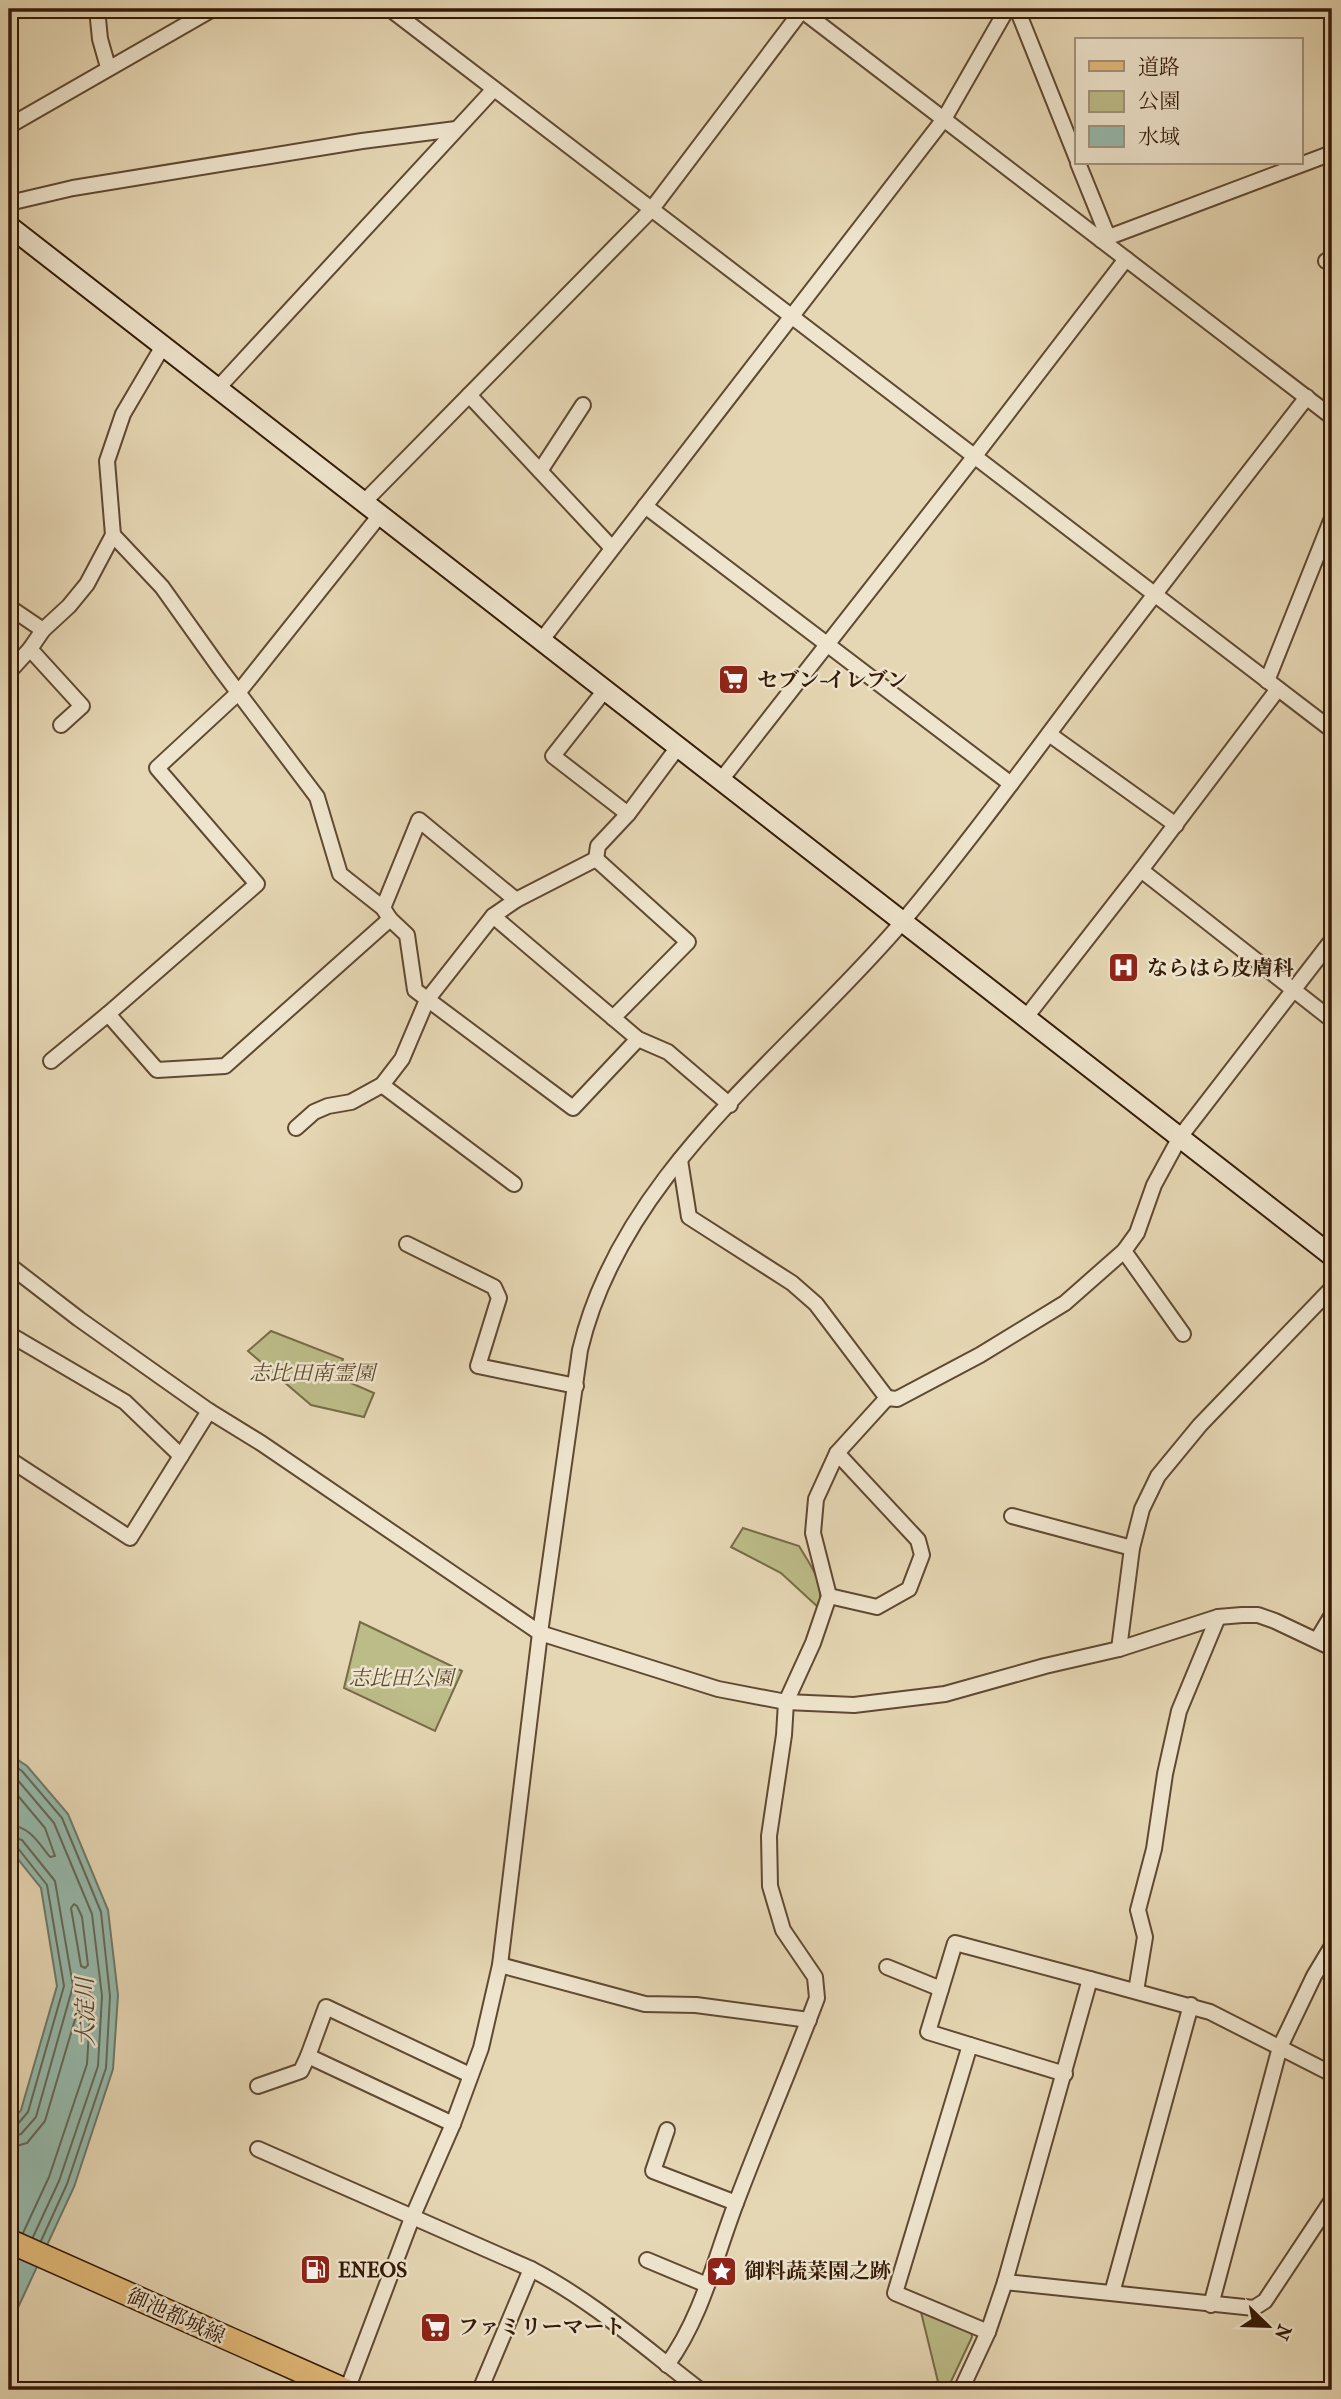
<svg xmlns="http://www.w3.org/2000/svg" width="1341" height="2399" viewBox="0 0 1341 2399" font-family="'IM FELL French Canon','Noto Serif JP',serif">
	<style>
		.green { fill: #bcbc88; stroke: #786b48; stroke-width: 2 }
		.water { fill: #96baac; stroke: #6f7a6a; stroke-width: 2 }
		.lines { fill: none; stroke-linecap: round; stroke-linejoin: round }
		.shore { stroke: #656a5a; stroke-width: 2 }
		.street-casing { stroke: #604932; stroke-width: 18 }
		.secondary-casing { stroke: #341a07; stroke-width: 23 }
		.primary-casing { stroke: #341a07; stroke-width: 26 }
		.street { stroke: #efe5ce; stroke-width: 14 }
		.secondary { stroke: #efe5ce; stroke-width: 19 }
		.primary { stroke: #e3bc7a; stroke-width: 23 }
		.labels { text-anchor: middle; stroke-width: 5; stroke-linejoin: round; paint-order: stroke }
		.poi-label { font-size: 21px; font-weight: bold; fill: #341a07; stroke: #efe5ce; text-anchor: start }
		.park-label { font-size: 21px; font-style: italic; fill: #5d4b2e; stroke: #efe5ce }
		.street-label { font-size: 21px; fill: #341a07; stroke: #efe5ce }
		.water-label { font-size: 23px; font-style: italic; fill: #514a39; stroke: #efe5ce }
	</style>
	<rect width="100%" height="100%" fill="#e6d7b4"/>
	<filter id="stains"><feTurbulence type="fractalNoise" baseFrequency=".00286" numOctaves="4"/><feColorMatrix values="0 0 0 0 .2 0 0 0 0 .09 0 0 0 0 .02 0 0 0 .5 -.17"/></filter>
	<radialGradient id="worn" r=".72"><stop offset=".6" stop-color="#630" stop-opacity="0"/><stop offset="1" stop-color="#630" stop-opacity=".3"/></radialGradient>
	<g class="green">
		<path d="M271,1331L343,1359L337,1377L374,1393L364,1417L311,1405L248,1351Z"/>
		<path d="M743,1528L799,1546C812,1568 824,1581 819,1608L781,1573L731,1547Z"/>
		<path d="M360,1622L462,1671L435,1731L344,1688Z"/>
		<path d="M920,2308L971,2331L972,2337L947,2390H940Z"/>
	</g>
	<path class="water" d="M9,1754L27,1766L68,1814L108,1910L118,1995L113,2069L74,2187L9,2327V2125L21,2110L57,1986L41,1888L9,1848Z"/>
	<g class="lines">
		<g class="shore">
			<path d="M9,1762L22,1771L62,1818L101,1912L110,1996L106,2068L67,2184L41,2241"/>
			<path d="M9,1773L16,1778L54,1823L92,1914L102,1996L98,2066L59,2181L33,2237"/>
			<path d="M9,1785L45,1828L55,1856L50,1857C38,1842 29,1826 9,1825"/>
			<path d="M9,1836L22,1840L55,1881L73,1986L36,2117L21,2134L9,2137"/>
			<path d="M9,1844L17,1847L47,1885L64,1986L28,2112L16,2126L9,2128"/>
			<path d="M74,1904L77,1906L82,1917L88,1965L85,1968L81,1966L71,1908Z"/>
			<path d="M9,2148L27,2143L45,2121L84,1989L89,1987L91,1997L87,2064L49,2177L23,2233"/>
		</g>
		<defs>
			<g id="street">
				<path d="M97,9L100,39L108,67"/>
				<path d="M390,9L1332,730"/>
				<path d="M800,9L1332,417"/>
				<path d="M1017,9L1077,159"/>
				<path d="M9,126L213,9"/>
				<path d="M1078,163L1108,237"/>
				<path d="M9,203L73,188L362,141L456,129"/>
				<path d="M1101,240L1332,153"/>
				<path d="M1326,261L1332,258"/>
				<path d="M218,388L494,89"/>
				<path d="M469,395L612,548"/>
				<path d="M540,471L583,405"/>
				<path d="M364,502L651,210L803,9"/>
				<path d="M645,506L1011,784"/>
				<path d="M380,515L238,693L157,768L257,884L108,1014L157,1070L225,1066L390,919"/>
				<path d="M113,535L162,587L219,667L317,797L340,874L383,908L390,919L407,935L415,990L573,1108L638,1039"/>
				<path d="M9,607L43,630"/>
				<path d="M541,641L944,119L1007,9"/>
				<path d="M30,649L82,706L61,725"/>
				<path d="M9,672L30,649L43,630L69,606L87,584L113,535L107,461L123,414L163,346"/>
				<path d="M1267,681L1332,518"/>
				<path d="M605,690L553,756L628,814"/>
				<path d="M1049,734L1176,825"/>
				<path d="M721,780L974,457L1126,259"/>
				<path d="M596,859L688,942L613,1018"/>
				<path d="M1141,870L1332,1020"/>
				<path d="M383,908L419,820L516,900"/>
				<path d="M493,916L638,1039L668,1052L730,1105"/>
				<path d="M1027,1016L1141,870L1278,689"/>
				<path d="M51,1061L108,1014"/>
				<path d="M382,1085L514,1184"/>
				<path d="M296,1128L314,1112L328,1106L351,1102L382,1085L402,1059L427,1000L493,916L516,900L596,859L598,846L628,814L678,747"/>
				<path d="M407,1244L494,1287L499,1298L478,1366L576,1386"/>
				<path d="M1124,1251L1183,1334"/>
				<path d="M9,1265L79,1319L209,1411L261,1443L540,1633L718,1689L786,1702L854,1705L945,1694L1045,1666L1119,1649L1218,1617L1242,1615H1258L1275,1621L1332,1648"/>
				<path d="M9,1334L125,1402L181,1456"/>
				<path d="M887,1398L897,1399L980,1355L1065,1303L1124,1251L1137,1233L1154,1185L1180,1137L1332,940"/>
				<path d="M9,1459L130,1538L209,1411"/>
				<path d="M1012,1516L1132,1548"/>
				<path d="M829,1596L877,1607L909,1589L922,1555L918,1540L837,1453"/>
				<path d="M1317,1640L1332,1615"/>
				<path d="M1119,1649L1132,1548L1142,1509L1158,1476L1200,1425L1332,1288"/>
				<path d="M500,1965L645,2004L696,2005L809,2020"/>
				<path d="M887,1967L941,1989"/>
				<path d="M1136,1991L1145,1937L1138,1910L1154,1849L1165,1774L1179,1711L1218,1617"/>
				<path d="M970,2045L928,2032L955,1943L1090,1979"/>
				<path d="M308,2056L326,2007L470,2075"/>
				<path d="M258,2086L301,2071L308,2056L453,2124"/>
				<path d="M667,2130L653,2171L736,2203"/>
				<path d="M258,2149L531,2269C593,2301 645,2348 700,2390"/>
				<path d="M647,2260L707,2285"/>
				<path d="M1005,2282L1254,2308L1265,2301L1332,2200"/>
				<path d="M1112,2293L1191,2005"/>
				<path d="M1211,2305L1280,2047L1314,1976L1332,1946"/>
				<path d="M988,2332L895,2293L970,2045L1065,2074"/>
				<path d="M667,2365C702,2317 715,2258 736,2203C762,2134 791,2067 817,1998L815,1977L783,1930L770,1886L769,1836L784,1735L786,1702L813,1643L829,1596L813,1533L816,1499L837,1453L887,1398L816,1304L792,1283L689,1217L680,1160"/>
				<path d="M347,2390L412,2218L453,2124L481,2048L500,1965L540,1633L580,1350C622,1171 791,1054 904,920C971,840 1033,754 1096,671C1166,579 1236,488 1307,397"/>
				<path d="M480,2390L531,2269"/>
				<path d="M961,2390L988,2332L1005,2282L1090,1979L1210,2012L1332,2074"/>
			</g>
			<path id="secondary" d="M9,226L1332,1256"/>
			<path id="primary" d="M9,2241L344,2390"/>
		</defs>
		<use href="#street" class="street-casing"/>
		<use href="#secondary" class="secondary-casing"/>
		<use href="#primary" class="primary-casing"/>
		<use href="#street" class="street"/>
		<use href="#secondary" class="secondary"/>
		<use href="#primary" class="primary"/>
	</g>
	<defs>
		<symbol id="supermarket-square" viewBox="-11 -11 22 22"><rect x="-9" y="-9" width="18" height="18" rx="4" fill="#8f2418" stroke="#efe5ce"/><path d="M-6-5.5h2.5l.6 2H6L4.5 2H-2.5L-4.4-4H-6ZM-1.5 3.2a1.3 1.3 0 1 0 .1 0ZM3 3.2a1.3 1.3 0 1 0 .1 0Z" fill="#fff"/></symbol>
		<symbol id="hospital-square" viewBox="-11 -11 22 22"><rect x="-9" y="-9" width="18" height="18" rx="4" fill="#8f2418" stroke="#efe5ce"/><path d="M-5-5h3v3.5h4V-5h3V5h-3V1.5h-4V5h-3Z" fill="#fff"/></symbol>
		<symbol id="fuel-square" viewBox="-11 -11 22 22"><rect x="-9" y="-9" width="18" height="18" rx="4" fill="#8f2418" stroke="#efe5ce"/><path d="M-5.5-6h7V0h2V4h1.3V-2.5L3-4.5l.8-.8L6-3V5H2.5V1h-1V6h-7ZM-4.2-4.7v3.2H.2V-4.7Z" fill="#fff"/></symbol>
		<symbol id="sight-square" viewBox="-11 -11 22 22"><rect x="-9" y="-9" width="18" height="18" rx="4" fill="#8f2418" stroke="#efe5ce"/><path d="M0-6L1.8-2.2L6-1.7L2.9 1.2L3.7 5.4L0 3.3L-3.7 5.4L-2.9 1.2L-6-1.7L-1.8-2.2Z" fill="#fff"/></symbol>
	</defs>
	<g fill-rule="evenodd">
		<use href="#supermarket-square" x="716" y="662" width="35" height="35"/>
		<use href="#hospital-square" x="1106" y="950" width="35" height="35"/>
		<use href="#fuel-square" x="298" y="2252" width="35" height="35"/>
		<use href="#sight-square" x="704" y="2254" width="35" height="35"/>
		<use href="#supermarket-square" x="418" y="2310" width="35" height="35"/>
	</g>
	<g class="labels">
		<g class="poi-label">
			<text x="757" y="687">セブン-イレブン</text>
			<text x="1147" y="975">ならはら皮膚科</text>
			<text x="338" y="2277">ENEOS</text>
			<text x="744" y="2278">御料蔬菜園之跡</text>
			<text x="458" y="2334">ファミリーマート</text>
		</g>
		<g class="park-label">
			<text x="312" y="1380">志比田南霊園</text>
			<text x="401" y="1685">志比田公園</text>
		</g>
		<g class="street-label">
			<text transform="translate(176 2316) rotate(24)" y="7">御池都城線</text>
		</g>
		<g class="water-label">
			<text transform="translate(85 2012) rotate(-91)" y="8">大淀川</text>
		</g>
	</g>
	<rect width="1341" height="2399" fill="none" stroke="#e6d7b4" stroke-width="35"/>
	<rect x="10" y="10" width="1320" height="2378" fill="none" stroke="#341a07" stroke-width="3.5"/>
	<rect x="18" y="18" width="1306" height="2364" fill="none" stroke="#341a07" stroke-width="2"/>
	<rect x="1075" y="38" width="228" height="126" fill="#efe5ce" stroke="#a4947e" stroke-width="2"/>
	<rect x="1089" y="61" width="35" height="10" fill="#e3bc7a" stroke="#a4947e" stroke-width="2"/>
	<text x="1138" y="74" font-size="21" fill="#341a07">道路</text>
	<rect x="1089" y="91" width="35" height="21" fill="#bcbc88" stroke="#a4947e" stroke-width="2"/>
	<text x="1138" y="108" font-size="21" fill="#341a07">公園</text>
	<rect x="1089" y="126" width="35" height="21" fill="#96baac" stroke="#a4947e" stroke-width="2"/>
	<text x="1138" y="144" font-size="21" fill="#341a07">水域</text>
	<g transform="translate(1268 2326) rotate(113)" stroke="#efe5ce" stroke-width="5" paint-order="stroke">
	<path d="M0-5L12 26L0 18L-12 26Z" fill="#341a07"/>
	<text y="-10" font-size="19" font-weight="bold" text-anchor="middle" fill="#341a07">N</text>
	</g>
	<rect width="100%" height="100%" filter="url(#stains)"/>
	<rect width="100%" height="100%" fill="url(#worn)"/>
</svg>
